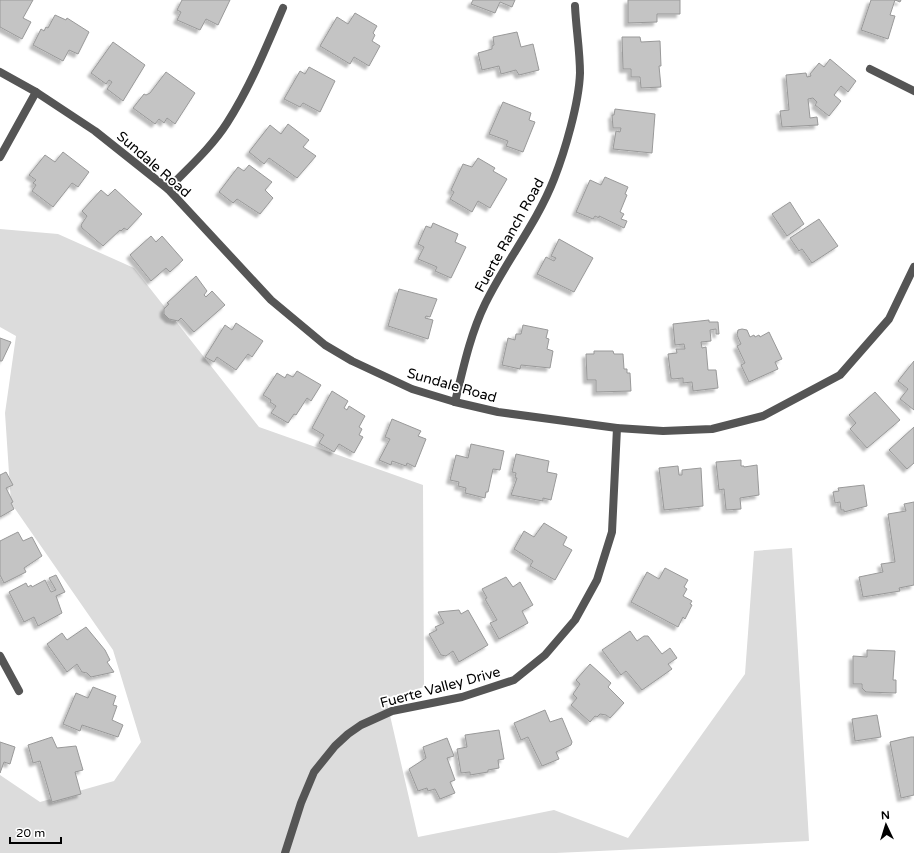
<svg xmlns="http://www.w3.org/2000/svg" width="914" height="853" viewBox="0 0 914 853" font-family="'Varela Round',sans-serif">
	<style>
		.green { fill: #dcdcdc }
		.building { fill: #c4c4c4; stroke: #999; filter: url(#shadow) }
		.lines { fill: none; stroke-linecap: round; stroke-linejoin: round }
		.service { stroke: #555; stroke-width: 8 }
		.minor { stroke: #555; stroke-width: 8 }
		.labels { text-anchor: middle; stroke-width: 3.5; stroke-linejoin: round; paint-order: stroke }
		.street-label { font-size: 14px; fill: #000; stroke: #fff }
	</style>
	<defs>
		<filter id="shadow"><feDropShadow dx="-3.5" dy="3.5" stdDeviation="1" flood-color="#0004"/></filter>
	</defs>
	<rect width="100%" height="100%" fill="#fff"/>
	<path class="green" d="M0,229L58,234L134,268L259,427L423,485L424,687L386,698L418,837L554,810L628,838L745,674L754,551L792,548L809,841L556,853H0V775L40,802L114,781L141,742L113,650L11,503L5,413L16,336L0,327Z"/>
	<g class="building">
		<path d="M0,0H33L23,18L31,22L22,39L0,27Z"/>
		<path d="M182,0H230L218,25L206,19L200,30L177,20L181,12L177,10Z"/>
		<path d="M473,0H515L512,7L500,2L495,13L471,4Z"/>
		<path d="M628,0H680V14H657V22L628,23Z"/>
		<path d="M871,0H901L900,2L895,0L890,15L895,16L888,39L861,30Z"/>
		<path d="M355,13L377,26L373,33L375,35L372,41L380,46L369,66L354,57L350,64L320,46L337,17L348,24Z"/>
		<path d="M55,15L66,20L67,18L89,32L78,54L69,50L63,61L33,45L41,29L44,31L46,27L48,28Z"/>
		<path d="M517,32L521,47L533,44L539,70L519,75L516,70L501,74L499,66L482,70L478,53L492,49V46L494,45L493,37Z"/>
		<path d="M622,37H640L641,42L660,41L661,66H659L661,87L641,88L640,77H631V69H623Z"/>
		<path d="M113,42L145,65L123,101L107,89L112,82L109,80L106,84L91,73Z"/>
		<path d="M830,59L856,81L848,92L841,86L834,95L841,101L829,116L815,105L817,102L813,98L808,99L810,118L817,117L818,125L782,127L780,111L789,110L786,75L806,73L807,77L811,76L810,74L819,63L824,67Z"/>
		<path d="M309,67L335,81L320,112L303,103L300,107L284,99L300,71L305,74Z"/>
		<path d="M166,72L195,93L175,124L167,118L164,123L159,119L155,124L133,108L144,94L146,95L150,93Z"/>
		<path d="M503,102L531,113L529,120L535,122L523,152L506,146L508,141L489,134Z"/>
		<path d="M615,109L655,114L652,153L613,149L616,131L620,132L621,128H613L612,115H614Z"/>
		<path d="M288,124L309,140L303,147L316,156L297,178L269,158L264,164L249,152L270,125L281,134Z"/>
		<path d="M63,152L89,172L78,187L72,183L53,207L32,191L36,185L33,183L36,180L29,175L45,155L55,162Z"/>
		<path d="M478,158L495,168L493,171L507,179L490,208L478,201L472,212L450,199L454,192L451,190L463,164L472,167Z"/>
		<path d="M249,165L272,182L265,190L273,198L260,214L237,199L233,203L219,192L238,167L244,171Z"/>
		<path d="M605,177L628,187L625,194L627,195L620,212L624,214L621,219L627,221L624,228L599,216V218L595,216L593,219L576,212L590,180L601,185Z"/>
		<path d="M115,189L142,214L127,230L124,228L121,231L120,230L103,246L82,228L81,225L87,216L82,211L101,190L108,196Z"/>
		<path d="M790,202L804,224L787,236L772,214Z"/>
		<path d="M819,219L838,246L812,263L802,249L799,251L790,238Z"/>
		<path d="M433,223L458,234L455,242L466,247L451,278L435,271L437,267L418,259L424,247L418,244L426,226L431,228Z"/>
		<path d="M151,236L156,242L162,236L183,260L170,272L166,268L151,281L130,255Z"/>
		<path d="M559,239L593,258L574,292L537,274L546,257L554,261L556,258L551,256Z"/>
		<path d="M196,276L207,291L204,295L206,297L212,291L225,305L194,332L181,318L178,321L169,319L164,314V309L169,304L167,303Z"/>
		<path d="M399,289L437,299L430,317L426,316L425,318L433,320L428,339L388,326Z"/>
		<path d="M709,320V322H718L719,334H716V329L710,330L711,341L701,342L702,348L706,347L708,370H716L718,388L693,391L692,382L683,383V378L673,379L671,378L668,354L677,353L676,349H685L684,344L675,345L673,324Z"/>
		<path d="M236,323L263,341L252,357L248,354L236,370L217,357L214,362L205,357L225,325L232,330Z"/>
		<path d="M523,325L548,330L546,338L549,339L547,349L553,351L550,368L521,365L520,369L502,365L508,338L515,340L516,334H521Z"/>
		<path d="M742,329L747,330L750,337L754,335L755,337L759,335L760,337L769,332L782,359L775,362L778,369L749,382L741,365L745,363L737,346L741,344L737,335L738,330Z"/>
		<path d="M0,338L11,342L2,361H0Z"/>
		<path d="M594,351H613L614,354H623L624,369H627V373H630L631,391L596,392V380H587L586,354H594Z"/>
		<path d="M914,361V410L900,399L908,389L898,381Z"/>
		<path d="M297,371L321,385L311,401L307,398L296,415L294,414L288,423L271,413L276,406L270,402L271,400L263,395L277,373L285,378L287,374L293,377Z"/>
		<path d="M332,391L348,401L344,408L347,410L349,406L365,416L359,427L362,429L359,435L363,437L354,453L339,444L334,452L319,443L324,435L312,428Z"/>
		<path d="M875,392L900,420L867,448L850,429L856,423L849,415Z"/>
		<path d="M392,419L421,431L418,436L426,439L415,467L407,463L406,466L392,461L391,465L379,460L390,439L385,437Z"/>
		<path d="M914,427V463L907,469L889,450Z"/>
		<path d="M471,444L504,451L500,470L493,469L488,492H486L485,498L465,493L466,488L458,486L459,482L450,480L456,455L468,458Z"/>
		<path d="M516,454L549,461L547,472L557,474L551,500L543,498V501L511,495L517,478H515L516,473L512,472Z"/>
		<path d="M741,460V466H744V467L757,465L759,495L740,498L741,509L726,510L724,489L719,490L716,462Z"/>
		<path d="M678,466L679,475H682V470L701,468L703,506L664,510L659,468Z"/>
		<path d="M6,472L13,485L6,488L13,502L11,503L14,509L0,517V475Z"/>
		<path d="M864,485L867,506L844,512V510H841L840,502L835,503L833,492L839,491L838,488Z"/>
		<path d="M914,502V585L899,588L900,591L863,597L859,577L883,572L881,564L895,562L888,514L906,511L904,504Z"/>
		<path d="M544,523L567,537L563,545L572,550L555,580L530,566L533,561L514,549L524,531L534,537Z"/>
		<path d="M18,532L23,541L32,537L42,556L24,568L26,572L4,583L0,575V541Z"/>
		<path d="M665,568L688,580L684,587L687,589L683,596L692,601L690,604L692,605L685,619L683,617L678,627L631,602L647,572L659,579Z"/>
		<path d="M56,575L65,592L56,596L62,613L38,626L34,617L24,622L9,592L26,583L28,587L31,585L32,587L45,580L51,592L56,590L49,578Z"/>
		<path d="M506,577L513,587L520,582L533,605L522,611L528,623L499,639L490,623L497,620L485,599L487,598L482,589Z"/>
		<path d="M459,610L461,614L468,610L488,645L459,662L453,651L446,656L441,655L429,634L437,630L435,627L444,623L438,612Z"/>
		<path d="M86,627L105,650L110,660L107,662L114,672L91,677L87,673L82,672L77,664L67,672L47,644L62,633L67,640Z"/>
		<path d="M630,631L637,641L644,636H648L662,654L670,648L677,658L668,664L672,669L642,690L626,671L621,675L602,650Z"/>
		<path d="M867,650L895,651L893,680H896V693L866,692L862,688V684H853V656L867,657Z"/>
		<path d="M590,664L611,683L608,687L624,703L610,718L606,715L600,714L597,717L595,716L590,722L571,705L577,698L573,694L580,684L576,680Z"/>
		<path d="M93,687L116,696L113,705L117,706L112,720L123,725L118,737L82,725L80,731L63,724L76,693L88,698Z"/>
		<path d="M545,710L550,722L562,718L572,742L571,745L556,752L559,759L542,766L528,737L521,740L514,723Z"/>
		<path d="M877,715L881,737L855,741L852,719Z"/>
		<path d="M499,730L504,759L498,760L499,768L488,770V772L470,775V772L461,773L457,749L467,747L465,735Z"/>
		<path d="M52,737L57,748L76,746L83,770L75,772L81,794L52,802L40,761L33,763L28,745Z"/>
		<path d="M911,737H914V795L901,798L890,742Z"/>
		<path d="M447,738L454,756L447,758L455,780L450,782L455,793L440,799L435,789L428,791L427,788L418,791L409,769L426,758L423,747Z"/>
		<path d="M0,742L15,747L10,764L4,762L0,773Z"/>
	</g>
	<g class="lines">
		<path class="service" d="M870,69L914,91"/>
		<g class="minor">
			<path d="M0,72L36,92L95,131L168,189L271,300L325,345L352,361L412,389L455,402L498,412L617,428L663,431L712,429L763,416L840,375L889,319L914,267"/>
			<path d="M0,157L36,92"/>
			<path d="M168,189C188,168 211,148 227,123C250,87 266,48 283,8"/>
			<path d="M455,402C463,369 470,335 485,304C506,261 537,223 554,179C565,151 579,103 580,73C580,51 576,28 575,6"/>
			<path d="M0,656L19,691"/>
			<path d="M285,853L301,803L314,772L335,746L348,734L361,725L392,711L462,697L514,680L545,655L575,620L597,580L612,532L617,428"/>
		</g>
	</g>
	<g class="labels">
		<g class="street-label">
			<text transform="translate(154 164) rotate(41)" y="5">Sundale Road</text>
			<text transform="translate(509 235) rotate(-61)" y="5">Fuerte Ranch Road</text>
			<text transform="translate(452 385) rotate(16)" y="5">Sundale Road</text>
			<text transform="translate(440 687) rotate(-15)" y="5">Fuerte Valley Drive</text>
		</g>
	</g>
	<g transform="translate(886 825) rotate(356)" stroke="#ffffff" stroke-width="3" paint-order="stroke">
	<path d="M0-3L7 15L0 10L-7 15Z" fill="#000000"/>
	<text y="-6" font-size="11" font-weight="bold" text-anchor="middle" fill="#000000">N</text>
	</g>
	<path d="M10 837v6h51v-6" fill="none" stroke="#000000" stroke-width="2"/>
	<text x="16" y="837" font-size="12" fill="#000000" stroke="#ffffff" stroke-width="3" paint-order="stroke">20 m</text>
</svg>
